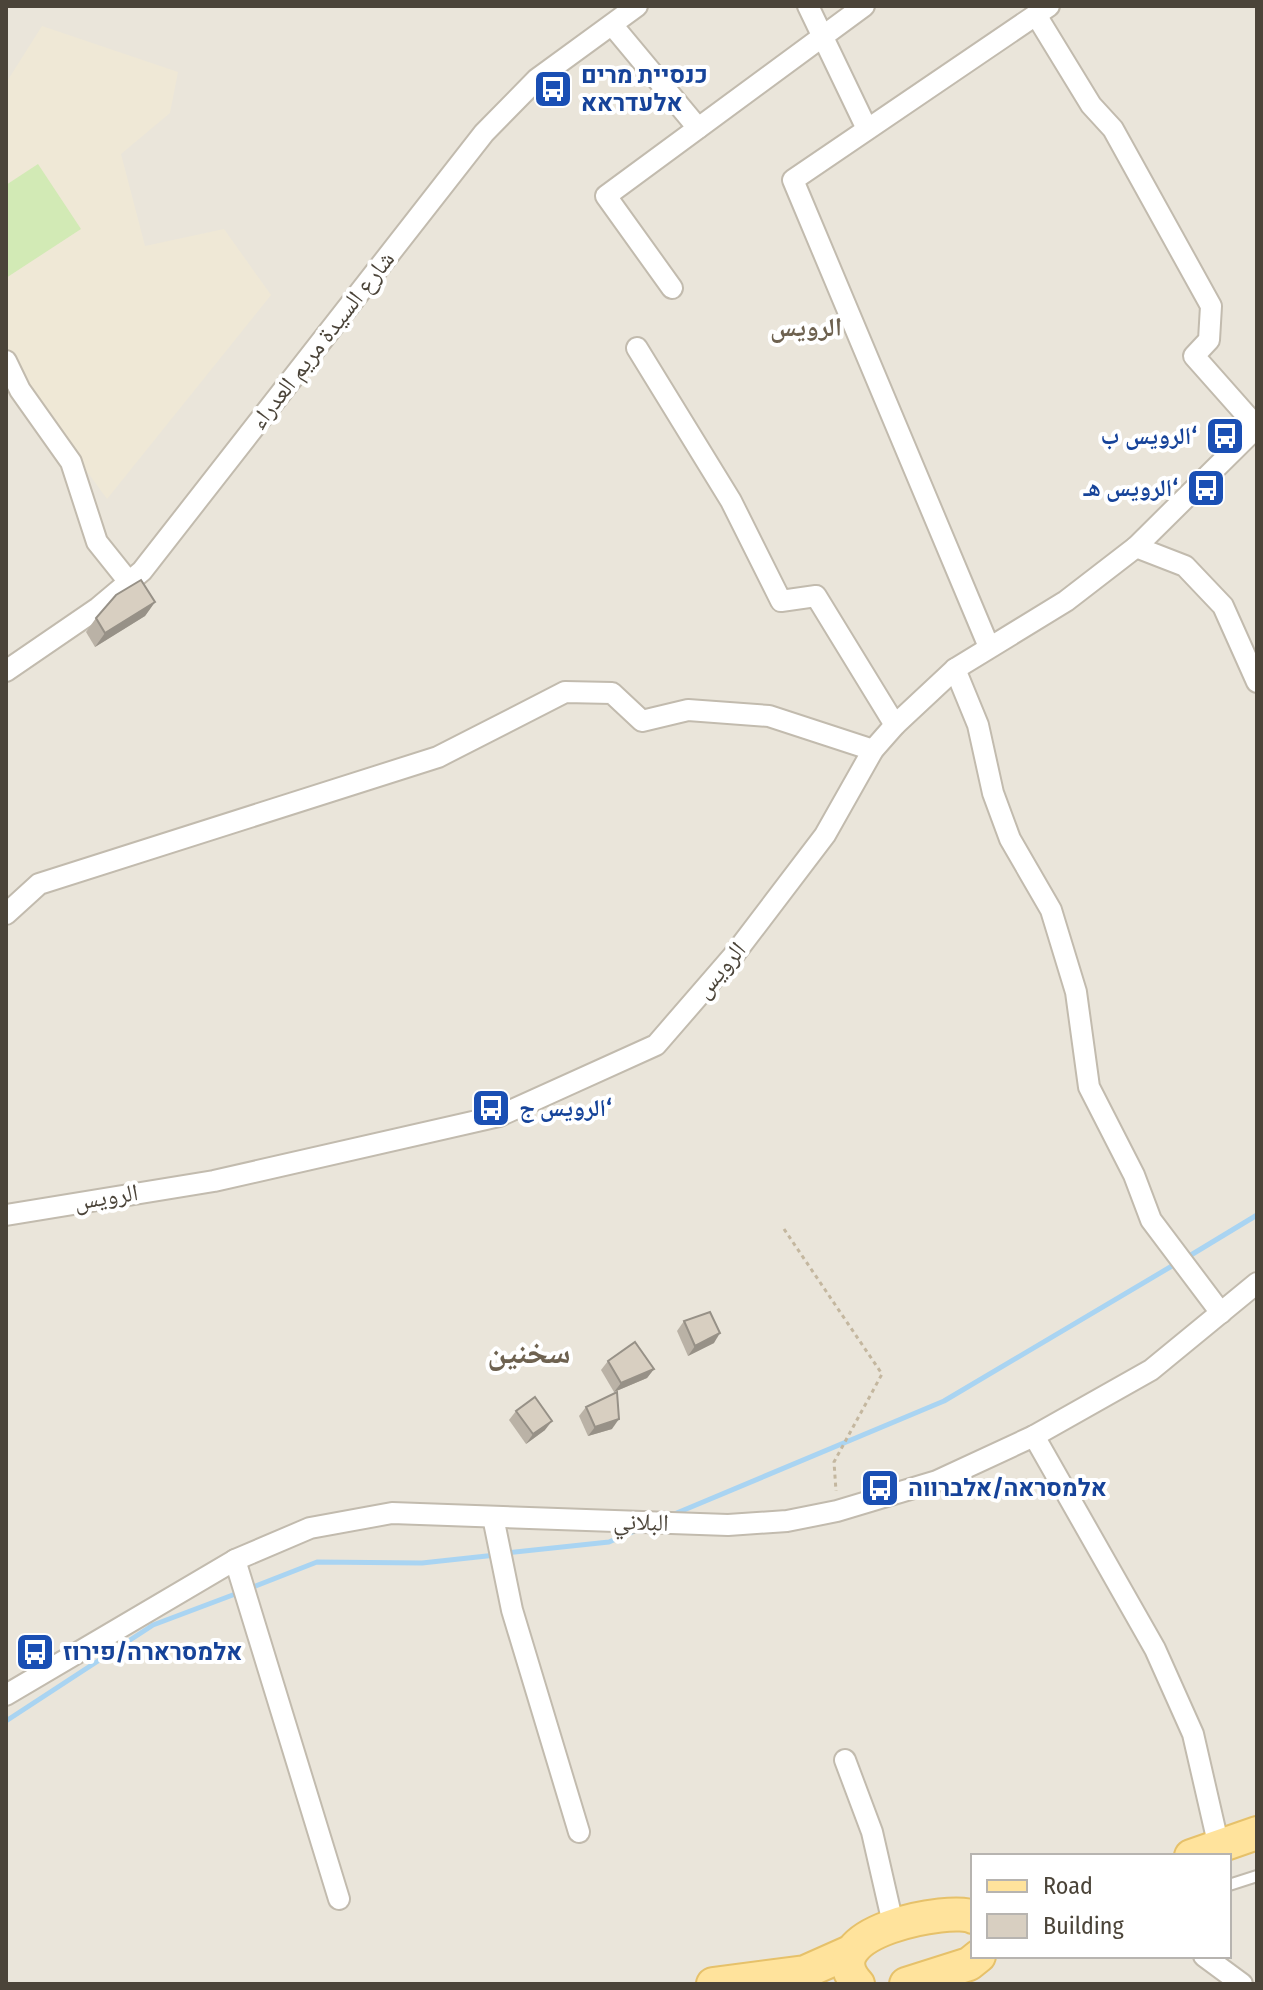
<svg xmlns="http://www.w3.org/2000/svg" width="1263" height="1990" viewBox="0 0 1263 1990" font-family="'Fira Sans Condensed','Noto Naskh Arabic',Heebo,sans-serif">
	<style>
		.residential { fill: #eae5da; fill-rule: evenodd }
		.education { fill: #efe8d6 }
		.green { fill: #d2eab5 }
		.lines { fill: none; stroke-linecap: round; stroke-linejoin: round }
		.stream { stroke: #a9d4f2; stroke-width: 5 }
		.lane-casing { stroke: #c2bbae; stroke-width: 14 }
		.street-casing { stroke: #c2bbae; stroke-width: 24 }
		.primary-casing { stroke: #e6c16a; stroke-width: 36 }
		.path { stroke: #c4b79f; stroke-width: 3; stroke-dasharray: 4 4; stroke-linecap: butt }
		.lane { stroke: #fff; stroke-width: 10 }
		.street { stroke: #fff; stroke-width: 20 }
		.primary { stroke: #ffe39c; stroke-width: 32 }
		.wall { fill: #bab2a6 }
		.shaded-wall { fill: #979187 }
		.building { fill: #d8cfc1; stroke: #979187; stroke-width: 2 }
		.labels { text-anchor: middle; stroke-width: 8; stroke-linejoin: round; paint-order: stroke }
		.transit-label { font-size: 24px; font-weight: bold; fill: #164399; stroke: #fff; text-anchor: start }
		.street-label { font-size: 24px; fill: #4b4439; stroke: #fff }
		.neighbourhood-label { font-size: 26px; font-weight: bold; fill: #6e6250; stroke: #fff }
		.district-label { font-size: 32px; font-weight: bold; fill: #6e6250; stroke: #fff }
	</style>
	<rect width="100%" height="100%" fill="#f6f3ec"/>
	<path class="residential" d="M6,6H1257V1984H6ZM973,1856H1229V1956H973Z"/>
	<path class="education" d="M42,26L178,72L170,113L121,154L145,246L224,229L271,295L107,499L14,371L6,355V83Z"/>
	<path class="green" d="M38,164L81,229L6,278V185Z"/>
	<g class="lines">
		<g class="stream">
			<path d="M1186,1258L1257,1215"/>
			<path d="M672,1515L944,1401L1177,1263"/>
			<path d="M506,1553L609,1542L637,1530"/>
			<path d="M248,1589L317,1562L422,1563L496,1555"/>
			<path d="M6,1721L153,1625L238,1593"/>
		</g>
		<defs>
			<path id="lane" d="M1229,1885L1257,1876"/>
			<g id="street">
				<path d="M808,6L867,129"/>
				<path d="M1036,15L1091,105L1113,129L1211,306L1209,340L1194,356L1257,427"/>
				<path d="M613,26L698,128"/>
				<path d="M672,288L606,196L864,6"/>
				<path d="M637,348L731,501L781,601L816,596L895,725"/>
				<path d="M6,361L20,390L71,462L97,542L129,582"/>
				<path d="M1136,547L1185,566L1223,606L1257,682"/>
				<path d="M989,647L793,180L1049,6"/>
				<path d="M955,669L978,725L993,793L1010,839L1051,910L1076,992L1089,1087L1134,1175L1151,1220L1221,1313"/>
				<path d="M6,671L98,608L142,571L484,133L537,79L637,6"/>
				<path d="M6,914L39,884L438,757L565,692L612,693L642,721L688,710L769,716L873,750"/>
				<path d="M6,1215L214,1181L499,1116L656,1045L733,956L825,835L873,750L895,725L955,669L1066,601L1136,547L1257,427"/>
				<path d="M1034,1436L1155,1649L1193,1734L1219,1847"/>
				<path d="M493,1517L512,1610L579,1832"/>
				<path d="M235,1560L339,1899"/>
				<path d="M6,1695L235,1560L310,1528L392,1513L728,1525L787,1521L837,1511L937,1481L1034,1436L1151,1370L1257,1283"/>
				<path d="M845,1760L872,1832L894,1928"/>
				<path d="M1204,1956L1242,1984"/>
			</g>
			<g id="primary">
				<path d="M1191,1856L1257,1833"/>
				<path d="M713,1984L805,1972L850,1952"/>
				<path d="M858,1984C810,1932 953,1906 973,1917"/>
				<path d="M906,1984L969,1964L979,1956"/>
			</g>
		</defs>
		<use href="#lane" class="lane-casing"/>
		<use href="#street" class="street-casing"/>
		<use href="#primary" class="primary-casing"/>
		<path class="path" d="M784,1229L882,1374L834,1462L836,1491"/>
		<use href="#lane" class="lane"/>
		<use href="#street" class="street"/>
		<use href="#primary" class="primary"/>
	</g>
	<g class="wall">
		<path d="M155,602L145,616L95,647L86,632L96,618Z"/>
		<path d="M684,1321L714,1343L688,1356L677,1331Z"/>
		<path d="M608,1361L654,1369L647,1378L614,1392L601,1370Z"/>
		<path d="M586,1407L612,1429L588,1436L579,1416Z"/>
		<path d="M516,1411L545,1430L526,1444L509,1420Z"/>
	</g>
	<g class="shaded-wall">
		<path d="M155,602L145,616L95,647L105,633Z"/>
		<path d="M720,1333L714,1343L688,1356L695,1346Z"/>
		<path d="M654,1369L647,1378L614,1392L621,1383Z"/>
		<path d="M619,1419L612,1429L588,1436L595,1427Z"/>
		<path d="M552,1421L545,1430L526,1444L533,1434Z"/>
	</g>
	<g class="building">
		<path d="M141,580L155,602L105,633L96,618L116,595Z"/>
		<path d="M710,1312L720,1333L695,1346L684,1321Z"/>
		<path d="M635,1342L654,1369L621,1383L608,1361Z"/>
		<path d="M617,1392L619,1419L595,1427L586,1407Z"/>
		<path d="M535,1397L552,1421L533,1434L516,1411Z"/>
	</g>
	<defs>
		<symbol id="bus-square" viewBox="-11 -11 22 22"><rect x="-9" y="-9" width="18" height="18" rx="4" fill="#1a4fb4" stroke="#fff"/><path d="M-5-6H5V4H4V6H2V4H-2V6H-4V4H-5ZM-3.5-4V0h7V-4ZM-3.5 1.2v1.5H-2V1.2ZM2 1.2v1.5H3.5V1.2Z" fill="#fff"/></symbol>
	</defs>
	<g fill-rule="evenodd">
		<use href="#bus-square" x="531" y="67" width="44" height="44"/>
		<use href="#bus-square" x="1203" y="414" width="44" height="44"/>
		<use href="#bus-square" x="1184" y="466" width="44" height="44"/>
		<use href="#bus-square" x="469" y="1086" width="44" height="44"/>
		<use href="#bus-square" x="858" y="1466" width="44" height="44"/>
		<use href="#bus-square" x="13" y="1630" width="44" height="44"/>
	</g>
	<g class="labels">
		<g class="transit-label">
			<text x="581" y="83">כנסיית מרים<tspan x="581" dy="28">אלעדראא</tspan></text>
			<text x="1197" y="444" text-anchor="end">الرويس ب‘</text>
			<text x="1178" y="496" text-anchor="end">الرويس هـ‘</text>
			<text x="519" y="1116">الرويس ج‘</text>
			<text x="908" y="1496">אלמסראה/אלברווה</text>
			<text x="63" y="1660">אלמסרארה/פירוז</text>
		</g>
		<g class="street-label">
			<text transform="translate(322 340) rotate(-52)" y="8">شارع السيدة مريم العدراء</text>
			<text transform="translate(720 970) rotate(-50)" y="8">الرويس</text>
			<text transform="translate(106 1197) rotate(-9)" y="8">الرويس</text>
			<text transform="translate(641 1522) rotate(2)" y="8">البلاني</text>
		</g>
		<g class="neighbourhood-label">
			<text x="806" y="336">الرويس</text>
		</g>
		<g class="district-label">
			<text x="529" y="1363">سخنين</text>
		</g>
	</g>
	<rect width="1263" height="1990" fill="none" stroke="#4b4439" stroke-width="16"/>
	<rect x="971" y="1854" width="260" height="104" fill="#ffffff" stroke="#b7b4b0" stroke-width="2"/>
	<rect x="987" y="1880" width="40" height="12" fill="#ffe39c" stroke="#b7b4b0" stroke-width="2"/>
	<text x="1043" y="1894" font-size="24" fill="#4b4439">Road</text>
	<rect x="987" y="1914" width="40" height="24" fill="#d8cfc1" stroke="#b7b4b0" stroke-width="2"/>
	<text x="1043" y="1934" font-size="24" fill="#4b4439">Building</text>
</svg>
